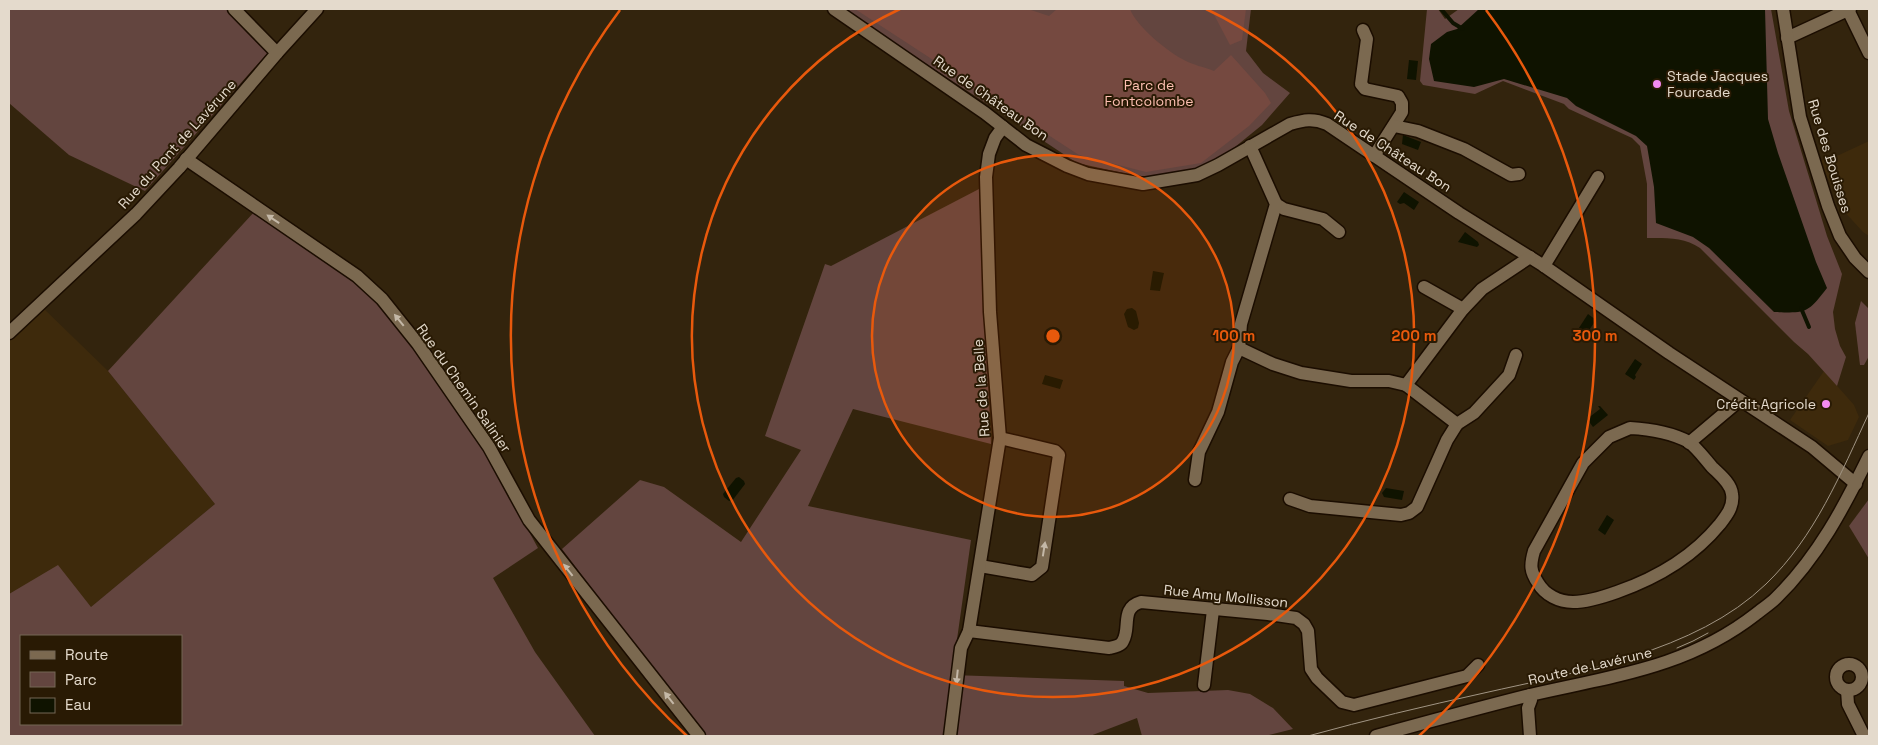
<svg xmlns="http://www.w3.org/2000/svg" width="1878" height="745" viewBox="0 0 1878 745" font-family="'Space Grotesk',sans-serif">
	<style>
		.built { fill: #3e2a0c }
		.green { fill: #63453f; fill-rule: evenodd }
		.forest { fill: #754940 }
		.water { fill: #0f1300 }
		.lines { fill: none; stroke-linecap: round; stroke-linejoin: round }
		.stream { stroke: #0f1300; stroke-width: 4 }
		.street-casing { stroke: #1b0d00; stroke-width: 15 }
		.secondary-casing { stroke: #1b0d00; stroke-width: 15 }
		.street { stroke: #7b6950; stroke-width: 12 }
		.secondary { stroke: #7b6950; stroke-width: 12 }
		.tram { stroke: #a19584; stroke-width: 1 }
		.oneway { fill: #c4b8a7 }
		.ring { fill: none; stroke: #e8590c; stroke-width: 2.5 }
		.poi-dot { fill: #f38af1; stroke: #291a04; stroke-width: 2 }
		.labels { text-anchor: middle; stroke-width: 4; stroke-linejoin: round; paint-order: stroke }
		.poi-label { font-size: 14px; fill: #e4dacc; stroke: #291a04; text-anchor: start }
		.park-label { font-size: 14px; fill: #fdbfb1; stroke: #291a04 }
		.street-label { font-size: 14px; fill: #e4dacc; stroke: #291a04 }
		.centre { fill: #e8590c; stroke: #291a04; stroke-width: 2.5 }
		.ring-label { font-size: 15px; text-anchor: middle; font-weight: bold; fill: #e8590c; stroke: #291a04; stroke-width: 4; stroke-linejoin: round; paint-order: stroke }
	</style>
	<rect width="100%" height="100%" fill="#33240d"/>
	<g class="built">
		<path d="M1869,141V236L1863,232L1842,209L1820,161L1839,155Z"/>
		<path d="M43,308L108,371L215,504L91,607L58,566L9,594V341Z"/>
		<path d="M1824,371L1854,405L1859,417L1848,440L1828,446L1790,420Z"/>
	</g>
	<g class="green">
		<path d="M9,9H230L271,49L145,191L69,155L9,103Z"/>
		<path d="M843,9H1251L1246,51L1263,73L1290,93L1262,125L1235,147L1202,169L1146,178L1077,163Z"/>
		<path d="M1427,9H1438L1445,19L1459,9H1771L1789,111L1827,236L1842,274L1833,312L1835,329L1840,346L1846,357L1837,386L1808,354L1794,342L1700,248C1684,237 1666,238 1647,238V184L1640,146L1632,138L1569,109L1564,104L1503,81L1475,94L1423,85L1420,81Z"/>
		<path d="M979,189L991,444L853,409L808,506L971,540L952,675L1124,681V686L1148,693L1228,690L1250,694L1273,708L1293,729L1265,736H1142L1137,718L1090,736H704L562,549L640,480L664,487L741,542L801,450L765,436L825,264L831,266Z"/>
		<path d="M255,211L354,278L396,322L476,435L538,548L493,578L535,652L595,736H9V594L58,565L91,607L215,504L108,371ZM21,636H181V724H21Z"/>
		<path d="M1861,301L1869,309V356L1864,365H1860L1855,323Z"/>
		<path d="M1869,499V559L1849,526Z"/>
	</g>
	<g class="forest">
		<path d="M855,9H1028L1049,16L1057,9H1130C1136,26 1168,52 1184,60C1193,65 1204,67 1214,71L1231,55L1265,93L1271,103L1249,126L1201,163L1146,172L1079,155Z"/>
		<path d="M1211,9H1246L1242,40L1230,45Z"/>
	</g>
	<g class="water">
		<path d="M1479,9H1765L1768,119L1778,153L1816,262L1827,288C1807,314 1806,313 1774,312L1709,248L1693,237L1656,223L1654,187L1647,146L1636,136L1576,106L1567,98L1504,79L1474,87L1434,81L1429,59L1431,44L1447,32L1457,29Z"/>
		<path d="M1409,60L1418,61L1416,80L1407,79Z"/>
		<path d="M1403,135L1421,142L1418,150L1402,144Z"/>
		<path d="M1404,192L1419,202L1414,210L1404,203L1400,204L1397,202Z"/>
		<path d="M1465,232L1478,242L1479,245L1477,247L1458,242Z"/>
		<path d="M1153,271L1164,273L1160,291L1150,290Z"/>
		<path d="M1132,308L1136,311L1139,323L1138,328L1134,330L1128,327L1124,314L1127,309Z"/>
		<path d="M1588,314L1596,320L1585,336L1577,331Z"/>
		<path d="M1635,359L1642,364L1635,375L1636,377L1634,380L1625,374Z"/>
		<path d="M1045,375L1063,380L1060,389L1042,384Z"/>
		<path d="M1598,406H1600L1608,415L1593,427L1587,419L1600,409Z"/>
		<path d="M739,477L744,481L745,484L732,501H729L724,497L723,494L736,478Z"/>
		<path d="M1386,488L1404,491L1402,500L1384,497L1382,493Z"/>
		<path d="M1607,515L1614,520L1605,535L1598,530Z"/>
	</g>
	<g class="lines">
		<g class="stream">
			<path d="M1441,9L1453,23L1463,29"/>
			<path d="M1801,308L1809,327"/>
		</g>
		<defs>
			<g id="street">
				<path d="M234,9L277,53"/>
				<path d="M834,9L985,113L1026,145L1067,166L1088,174L1143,184L1197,175L1218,165L1290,124C1304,120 1313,118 1327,124L1459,213L1544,266L1669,353L1812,447L1856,484"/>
				<path d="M1848,10L1869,53"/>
				<path d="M1363,30L1367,39L1361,84L1365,89L1398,96L1402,103V112L1374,156"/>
				<path d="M1787,38L1850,9"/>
				<path d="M1394,126L1418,131L1464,149L1511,175L1519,174"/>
				<path d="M186,159L357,276L382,299L418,344L489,447L529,520L699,736"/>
				<path d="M1276,204L1284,209L1323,219L1339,232"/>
				<path d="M1544,266L1598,177"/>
				<path d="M1424,287L1463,309"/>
				<path d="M9,333L136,214L179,168L277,53L317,9"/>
				<path d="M1239,348L1273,364L1301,373L1351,381H1389L1406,385L1463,309L1482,289L1530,257"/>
				<path d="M1457,424L1474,413L1509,375L1516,355"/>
				<path d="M1630,428C1649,429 1672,433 1689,442C1697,448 1705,459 1712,467C1719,474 1731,483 1732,494C1734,506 1727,515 1720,524C1693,557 1657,578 1617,592C1603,597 1588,602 1573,602C1559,602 1545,595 1538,583C1530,571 1530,565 1534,551L1583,463L1609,437Z"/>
				<path d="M1689,443L1740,400"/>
				<path d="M1195,480L1199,452L1218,412L1232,362L1239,348L1241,324L1276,204L1250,146"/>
				<path d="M1290,499L1310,506L1401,515L1409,513L1417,507L1447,440L1457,424L1406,385"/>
				<path d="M980,566L1032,575L1042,567L1059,455L1055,451L1000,438"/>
				<path d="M969,631L1109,648C1113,647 1121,646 1123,641C1131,627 1120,608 1141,602L1268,614L1296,618L1304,624L1308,631L1311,669L1317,678L1342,702L1354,705L1467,676L1478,665"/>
				<circle cx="1849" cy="677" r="13"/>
				<path d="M1204,685L1213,610"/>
				<path d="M1847,690L1848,704L1864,736"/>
				<path d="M1530,695L1531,700L1528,708L1530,736"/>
				<path d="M950,736L961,648L969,631L1000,438L990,312L986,177L989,154L995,138L1003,127"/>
			</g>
			<g id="secondary">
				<path d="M1783,9L1800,117L1828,206L1840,236L1855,258L1869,272"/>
				<path d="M1376,736C1427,722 1478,708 1530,695C1612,676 1687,668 1756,614C1762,609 1770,604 1776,598C1818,557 1844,507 1869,456"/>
			</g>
		</defs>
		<use href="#street" class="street-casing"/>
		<use href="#secondary" class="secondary-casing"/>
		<use href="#street" class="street"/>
		<use href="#secondary" class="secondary"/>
		<g class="tram">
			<path d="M1677,648L1693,641L1708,633"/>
			<path d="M1308,736C1366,720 1425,706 1484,693C1577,672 1696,652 1766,584C1815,537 1841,473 1869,413"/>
		</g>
	</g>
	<defs><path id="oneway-solid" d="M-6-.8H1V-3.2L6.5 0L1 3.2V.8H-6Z" transform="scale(1.25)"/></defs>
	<g class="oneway">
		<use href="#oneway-solid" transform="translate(273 219) rotate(-146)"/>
		<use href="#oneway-solid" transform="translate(399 320) rotate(-129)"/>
		<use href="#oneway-solid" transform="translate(1044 549) rotate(-81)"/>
		<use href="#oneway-solid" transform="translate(568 570) rotate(-128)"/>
		<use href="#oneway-solid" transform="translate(957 677) rotate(96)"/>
		<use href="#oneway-solid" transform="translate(669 698) rotate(-128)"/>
	</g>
	<circle cx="1053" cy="336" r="181" fill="#e8590c" fill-opacity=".12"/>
	<g class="ring">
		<circle cx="1053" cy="336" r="181"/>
		<path d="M1206 9A361 361 0 1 1 900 9"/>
		<path d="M687 736A542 542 0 0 1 620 10M1486 10A542 542 0 0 1 1419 736"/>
	</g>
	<g class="poi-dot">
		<circle cx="1657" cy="84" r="5"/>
		<circle cx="1826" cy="404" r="5"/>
	</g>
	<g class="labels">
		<g class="poi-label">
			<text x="1667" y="81">Stade Jacques<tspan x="1667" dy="16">Fourcade</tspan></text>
			<text x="1816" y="409" text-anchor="end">Crédit Agricole</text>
		</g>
		<g class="park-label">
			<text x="1149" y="90">Parc de<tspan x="1149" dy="16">Fontcolombe</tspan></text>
		</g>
		<g class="street-label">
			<text transform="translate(991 98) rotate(35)" y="5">Rue de Château Bon</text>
			<text transform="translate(177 144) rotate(-48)" y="5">Rue du Pont de Lavérune</text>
			<text transform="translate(1393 151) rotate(33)" y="5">Rue de Château Bon</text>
			<text transform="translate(1830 156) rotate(73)" y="5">Rue des Bouisses</text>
			<text transform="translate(464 388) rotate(55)" y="5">Rue du Chemin Salinier</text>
			<text transform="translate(981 388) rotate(-94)" y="5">Rue de la Belle</text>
			<text transform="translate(1226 596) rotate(6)" y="5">Rue Amy Mollisson</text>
			<text transform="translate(1590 666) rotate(-13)" y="5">Route de Lavérune</text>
		</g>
	</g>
	<circle cx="1053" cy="336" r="8" class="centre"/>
	<g class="ring-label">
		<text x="1234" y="341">100 m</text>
		<text x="1414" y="341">200 m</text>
		<text x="1595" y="341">300 m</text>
	</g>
	<rect width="1878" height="745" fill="none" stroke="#e4dacc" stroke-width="20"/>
	<rect x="20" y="635" width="162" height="90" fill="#291a04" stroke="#746754"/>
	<rect x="30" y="651" width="25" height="8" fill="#7b6950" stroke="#746754"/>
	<text x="65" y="660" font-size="15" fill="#e4dacc">Route</text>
	<rect x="30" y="672" width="25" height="15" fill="#63453f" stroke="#746754"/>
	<text x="65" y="685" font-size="15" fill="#e4dacc">Parc</text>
	<rect x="30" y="698" width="25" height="15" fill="#0f1300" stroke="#746754"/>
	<text x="65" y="710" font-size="15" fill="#e4dacc">Eau</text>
</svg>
